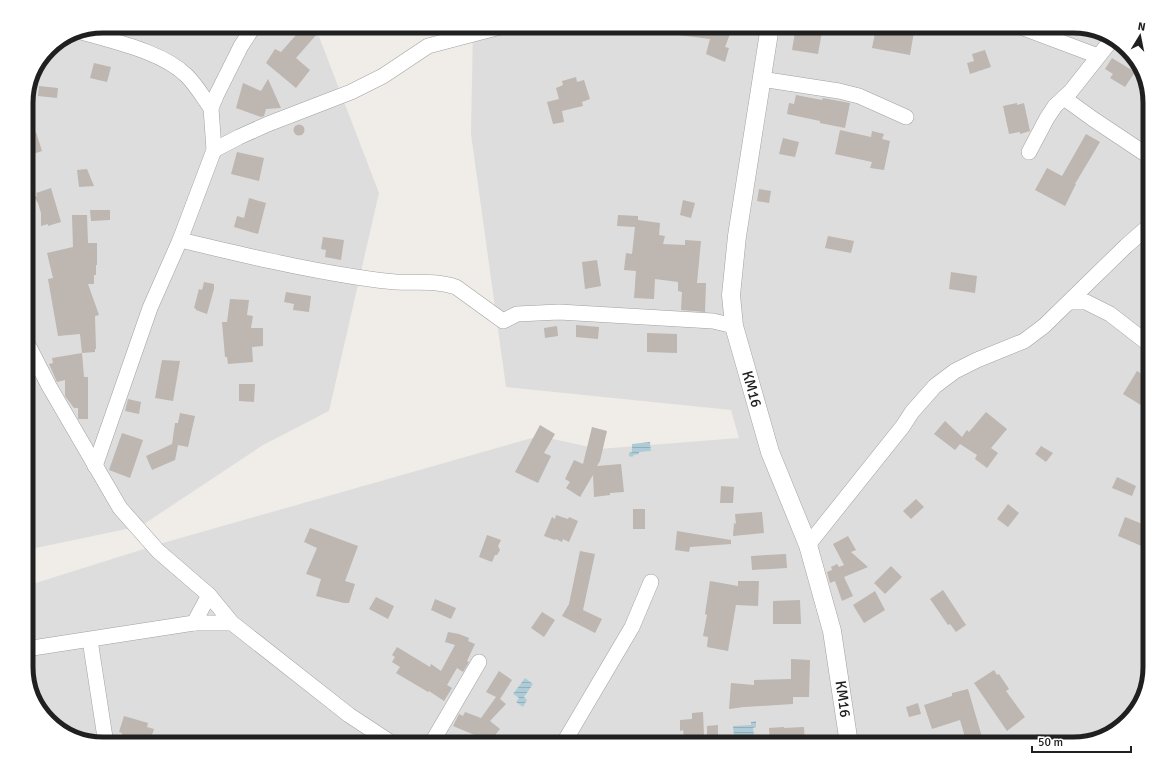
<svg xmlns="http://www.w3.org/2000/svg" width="1176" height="770" viewBox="0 0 1176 770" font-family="Signika,sans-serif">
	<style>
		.residential { fill: #dedddd }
		.water { fill: url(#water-rules) }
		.building { fill: #bdb6b1 }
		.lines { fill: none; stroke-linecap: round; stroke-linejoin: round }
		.minor-casing { stroke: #a1a1a1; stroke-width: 16 }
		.tertiary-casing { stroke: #a1a1a1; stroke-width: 19 }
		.minor { stroke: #fff; stroke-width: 15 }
		.tertiary { stroke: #fff; stroke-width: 18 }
		.labels { text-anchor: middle; stroke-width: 4; stroke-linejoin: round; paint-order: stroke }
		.street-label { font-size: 15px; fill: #202020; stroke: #fff }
		.rim { fill: none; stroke: #202020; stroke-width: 5 }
	</style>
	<defs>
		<pattern id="water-rules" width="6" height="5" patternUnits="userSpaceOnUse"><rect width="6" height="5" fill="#aeccd7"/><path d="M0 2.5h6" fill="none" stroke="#95afb8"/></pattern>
	</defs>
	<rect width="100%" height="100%" fill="#f0ede8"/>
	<g class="residential">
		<path d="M103,26H315L379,193L329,411L263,445L141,526L26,550V99L32,74L49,49L74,32Z"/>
		<path d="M473,26H1073L1115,39L1140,65L1150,103V667L1137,709L1111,734L1073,744H103L61,731L36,705L26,671V586L163,543L539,436L599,449L739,438L731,410L506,387L471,134Z"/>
	</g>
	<g class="water">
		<path d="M650,442L651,451L639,452V454L634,455L632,457L629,456V453L632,452V444Z"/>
		<path d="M525,678L533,684L524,697L527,700L523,707L516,702L519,698L513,694Z"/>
		<path d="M756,721V727L753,728L754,735L734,736L733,726L751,725V722Z"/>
	</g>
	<g class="building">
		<path d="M304,26H308L317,34L296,58L310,70L296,88L266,63L275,49L281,52Z"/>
		<path d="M663,26H733L725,47L729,48L725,62L706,54L710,39L663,33Z"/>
		<path d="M796,26H823L818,54L792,50Z"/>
		<path d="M885,26H915L910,55L872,48L876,28L885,30Z"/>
		<path d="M985,50L991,67L970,74L967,63L974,61L972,54Z"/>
		<path d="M1112,58L1135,72L1125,87L1110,78L1113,74L1105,69Z"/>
		<path d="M94,63L111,67L107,82L90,78Z"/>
		<path d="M576,77L577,82L584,80L590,99L582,102L583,106L562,111L564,122L553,124L547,102L559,99L556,88L563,85L562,81Z"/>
		<path d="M268,79L281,108L266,109L264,116L261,117L236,108L243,83L261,91Z"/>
		<path d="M39,86L58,88L57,98L38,96Z"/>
		<path d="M796,95L822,100L823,98L850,103L845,128L820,123V121L787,114L789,103L794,104Z"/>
		<path d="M1017,103V105L1024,103L1030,131L1020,134V132L1009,134L1003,106Z"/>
		<circle cx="299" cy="130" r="5.5"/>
		<path d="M840,130L871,137L872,131L884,134L882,139L890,141L884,170L870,168L872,162L835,154Z"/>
		<path d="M36,132L42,151L30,155L26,143V135Z"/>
		<path d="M1086,134L1100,142L1075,184H1076L1065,206L1035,190L1047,168L1062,176Z"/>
		<path d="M783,138L799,142L795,157L779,154Z"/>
		<path d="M237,152L264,158L259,181L231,174Z"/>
		<path d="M87,169L94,186L79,187L77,170Z"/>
		<path d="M51,188L61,222L48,226V224L41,226V213L38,203L34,197L37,196L36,193Z"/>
		<path d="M759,189L771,191L769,203L757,201Z"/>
		<path d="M249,198L266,203L258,234L234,227L237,216L244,218Z"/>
		<path d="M683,200L695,203L691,218L680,215Z"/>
		<path d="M90,210H110V220L91,221Z"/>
		<path d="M72,215H87L88,243H97V265H96V275H94V284H88L99,315L95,316L96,349H95V352L82,353L80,334L58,336L48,279L53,278L47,253L73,247Z"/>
		<path d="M618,215L638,216V220L660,223L659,235L665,236L663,244L685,245V240L701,241L697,283H706L705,312L681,310L682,292L678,291V282L655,279L654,299L634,298L636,271L624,270L626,253L632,254L635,227L617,226Z"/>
		<path d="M828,236L854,241L851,253L825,248Z"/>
		<path d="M323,237L344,240L341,260L325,257L326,250L321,249Z"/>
		<path d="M597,260L601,286L585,289L582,262Z"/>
		<path d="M951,272L977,276L975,293L949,289Z"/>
		<path d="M204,282L214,284V289L207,314L196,310V309L194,308L199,289L202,290Z"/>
		<path d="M286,292L311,296L309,312L293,310L294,304L284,302Z"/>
		<path d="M230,299L249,300L247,315L253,316L251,328H263V346L252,347L253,362L228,364L227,357H225L222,322H227Z"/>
		<path d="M576,325L599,327L598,339L576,337Z"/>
		<path d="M557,326L558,336L545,338L544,328Z"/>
		<path d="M647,333L677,334V353L647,352Z"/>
		<path d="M82,353L84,377H88V419H78V408H74L65,396V380L57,382L49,364L53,363L52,358Z"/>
		<path d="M162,360L180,361L173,401L155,398Z"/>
		<path d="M1137,371L1150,379V398L1144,407L1123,394Z"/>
		<path d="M239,384H255L254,402L239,401Z"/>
		<path d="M128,399L141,402L139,414L125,411Z"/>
		<path d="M986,412L1007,429L991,448L998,453L987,468L975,459L977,455L960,444L955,450L934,434L945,421L962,437L967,430L969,432Z"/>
		<path d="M180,413L195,416L188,447L178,445L175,460L152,470L146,456L172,444L175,423H178Z"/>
		<path d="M540,425L555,434L544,453L551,456L538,483L515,472Z"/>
		<path d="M592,427L607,431L600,461L597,466L621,464L624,492L610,493V495L594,497L593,475L580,497L566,488L570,482L565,479L574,460L583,464Z"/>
		<path d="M122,433L143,440L130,478L109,470Z"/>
		<path d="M1041,446L1053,453L1046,462L1035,454Z"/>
		<path d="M1117,477L1136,486L1132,496L1112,488Z"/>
		<path d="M721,486L734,487L733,503H720Z"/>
		<path d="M916,499L924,507L911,519L903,511Z"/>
		<path d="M1008,504L1019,513L1008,527L997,519Z"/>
		<rect x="633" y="509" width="12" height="20"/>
		<path d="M762,512L764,533L733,536L734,523L736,524L735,514Z"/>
		<path d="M556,515L568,519L569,517L578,521L569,542L563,539L562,542L556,539L555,540L544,536L552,517L555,519Z"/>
		<path d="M1125,517L1150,527V532L1144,547L1118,536Z"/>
		<path d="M310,528L358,546L345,581L355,584L349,603H344L316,596L321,579L306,574L317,548L304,542Z"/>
		<path d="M677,531L731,540V544L690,547L689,552L675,550Z"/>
		<path d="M487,535L501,540L498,546L500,550L497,555H495L492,562L479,557Z"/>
		<path d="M848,536L856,550L851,552L868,567L844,577L853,596L842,601L835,581L830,583L827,572L832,570L831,567L837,564L839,567L844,565L833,544Z"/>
		<path d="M580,551L595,554L583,610L602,619L595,633L562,616L569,604Z"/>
		<path d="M786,554L787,568L752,570L751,556Z"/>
		<path d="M891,566L902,577L885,594L874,583Z"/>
		<path d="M710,581L738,586V581H759L758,606L736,605L728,651L707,647L708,637L703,636L707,615L705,614Z"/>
		<path d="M943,590L966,625L956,632L950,624L948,625L930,599Z"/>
		<path d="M875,591L885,610L864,623L853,605Z"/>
		<path d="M376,597L394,606L388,619L369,609Z"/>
		<path d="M435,599L456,608L451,619L431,610Z"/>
		<path d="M800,600L801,624H773V601Z"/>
		<path d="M542,612L555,620L544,637L531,628Z"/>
		<path d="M448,632L459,634L469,638L468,641L475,644L467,661L469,662L463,672L457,668L447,685L452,688L444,701L429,691L428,692L396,673L400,667L392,662L395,657L392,655L397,647L430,667L431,664L441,671L455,645L445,642Z"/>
		<path d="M791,659L810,660L809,697H793V704L744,707L729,709L731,683L754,685V680L791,679Z"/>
		<path d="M994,670L997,675L999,674L1009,689L1006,691L1025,717L1007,731L974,683Z"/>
		<path d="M499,671L512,680L500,699L506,704L490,721L500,729L488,744H470L477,736L453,726L459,714L463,716L465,712L481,718L496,697L486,692Z"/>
		<path d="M968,689L984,744H967L960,720L932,729L924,705L952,696V693Z"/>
		<path d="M918,703L921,714L909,717L906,707Z"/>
		<path d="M703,712L704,735L684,737L683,730L680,731V720L692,719V713Z"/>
		<path d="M124,716L148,723L147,727L154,729L149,744H134L135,741L121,737L122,733L119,732Z"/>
		<path d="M718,725V739H707V726Z"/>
		<path d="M784,727V728L804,727L805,744H770L769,728Z"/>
	</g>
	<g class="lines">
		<defs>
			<g id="minor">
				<path d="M1018,26L1098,56"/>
				<path d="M78,31C111,41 162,51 187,76C196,85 203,97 211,108"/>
				<path d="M761,79L839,91L859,96L906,117"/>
				<path d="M1064,98L1093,119L1150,157"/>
				<path d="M214,150L239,137L268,124L351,92L383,76L428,46L504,26"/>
				<path d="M1029,152L1047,118L1055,106L1071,91L1109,43"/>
				<path d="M180,240C239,254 297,268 356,277C369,279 383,281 396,282C416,283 436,280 456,287L503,321L517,314L559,312L713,321L734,326"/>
				<path d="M1070,302H1086L1110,314L1150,345"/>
				<path d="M26,341L49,386L120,508L158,551L209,595L232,623H194L26,649"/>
				<path d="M95,466L150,308L180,240L214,150L211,108L216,96L241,46L254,26"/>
				<path d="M808,545L903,426L912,412L935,386L955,371L977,360L1024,341L1044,326L1126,246L1150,225"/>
				<path d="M194,623L209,595"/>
				<path d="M232,623L349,715L393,744"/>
				<path d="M90,640L106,744"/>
				<path d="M1040,742L1041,744"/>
				<path d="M431,744L479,662"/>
				<path d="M563,744L632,627L651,582"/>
			</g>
			<path id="tertiary" d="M770,26L737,236L731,295L734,326L770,452L808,545L832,631L849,744"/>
		</defs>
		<use href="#minor" class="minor-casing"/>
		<use href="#tertiary" class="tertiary-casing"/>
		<use href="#minor" class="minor"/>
		<use href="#tertiary" class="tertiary"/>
	</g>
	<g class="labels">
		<g class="street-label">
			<text transform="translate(752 389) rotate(74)" y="5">KM16</text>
			<text transform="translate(843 699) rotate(82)" y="5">KM16</text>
		</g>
	</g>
	<path d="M0 0H1176V770H0ZM103 33H1073A70 70 0 0 1 1143 103V667A70 70 0 0 1 1073 737H103A70 70 0 0 1 33 667V103A70 70 0 0 1 103 33Z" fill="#fff" fill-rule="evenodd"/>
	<path class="rim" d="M103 33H1073A70 70 0 0 1 1143 103V667A70 70 0 0 1 1073 737H103A70 70 0 0 1 33 667V103A70 70 0 0 1 103 33Z"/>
	<g transform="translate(1140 36) rotate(10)" stroke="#ffffff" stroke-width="3" paint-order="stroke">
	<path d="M0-3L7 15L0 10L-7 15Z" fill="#202020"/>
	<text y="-6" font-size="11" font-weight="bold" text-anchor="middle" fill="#202020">N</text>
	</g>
	<path d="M1032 746v6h99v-6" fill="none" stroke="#202020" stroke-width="2"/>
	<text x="1038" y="746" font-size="12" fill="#202020" stroke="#ffffff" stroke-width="3" paint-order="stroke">50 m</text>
</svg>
